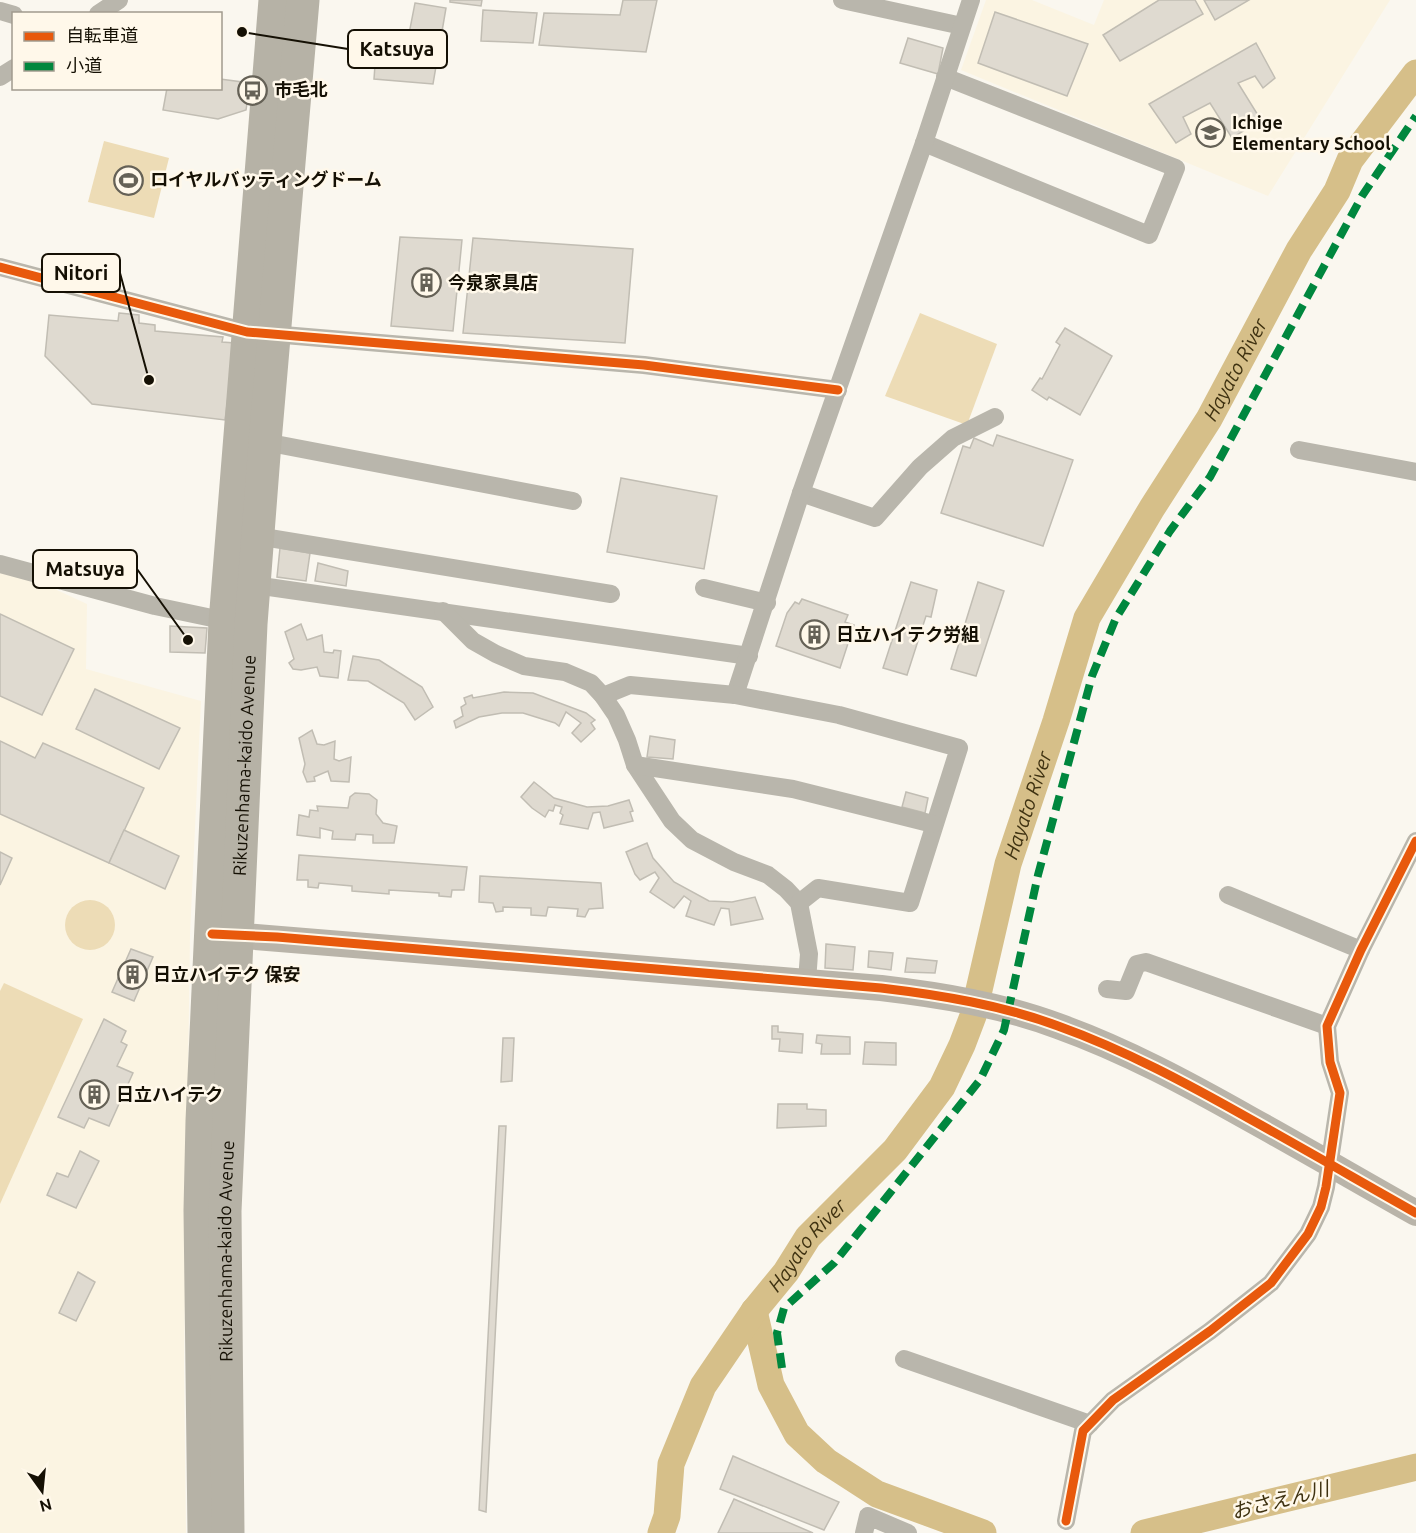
<svg xmlns="http://www.w3.org/2000/svg" width="1416" height="1533" viewBox="0 0 1416 1533" font-family="Ubuntu,'Noto Sans JP',sans-serif">
	<style>
		.built { fill: #fbf4e2 }
		.green { fill: #eddcb6 }
		.lines { fill: none; stroke-linecap: round; stroke-linejoin: round }
		.river { stroke: #d6bf89; stroke-width: 27 }
		.building { fill: #dfdad0; stroke: #c1bdb3; stroke-width: 1.5 }
		.street { stroke: #b9b6ac; stroke-width: 18 }
		.secondary { stroke: #b9b4a9; stroke-width: 26 }
		.highway { stroke: #b6b2a6; stroke-width: 33 }
		.quiet { stroke: #00873e; stroke-width: 8; stroke-dasharray: 15 8; stroke-linecap: butt }
		.cycleway-casing { stroke: #fff8ea; stroke-width: 13 }
		.cycleway { stroke: #e8590c; stroke-width: 9 }
		.labels { text-anchor: middle; stroke-width: 5; stroke-linejoin: round; paint-order: stroke }
		.poi-label { font-size: 18px; font-weight: bold; fill: #151004; stroke: #fff8ea; text-anchor: start }
		.street-label { font-size: 18px; fill: #151004; stroke: #fff8ea }
		.water-label { font-size: 20px; font-style: italic; fill: #3f3211; stroke: #fff8ea }
		.leader { fill: none; stroke: #151004; stroke-width: 2 }
		.callout-dot { fill: #151004; stroke: #fff8ea; stroke-width: 2 }
		.callout { fill: #fff8ea; stroke: #151004; stroke-width: 2 }
		.callout-label { font-size: 20px; text-anchor: middle; font-weight: bold; fill: #151004 }
	</style>
	<rect width="100%" height="100%" fill="#faf7ef"/>
	<g class="built">
		<path d="M986,0H1032L1094,25L1104,0H1390L1268,196L961,70Z"/>
		<path d="M0,572L46,585L87,604L86,669L201,701L190,934L184,1365L186,1533H0Z"/>
	</g>
	<g class="green">
		<path d="M104,141L169,158L154,218L88,202Z"/>
		<path d="M920,313L997,344L967,425L885,396Z"/>
		<circle cx="90" cy="925" r="25"/>
		<path d="M4,983L83,1019L0,1204V991Z"/>
	</g>
	<g class="lines">
		<g class="river">
			<path d="M754,1311L771,1385L797,1434L826,1461L877,1494L983,1533"/>
			<path id="s1" d="M661,1533L667,1516L671,1464L703,1386L754,1311L786,1272L808,1237L895,1150L942,1087L962,1045L973,1016L1008,864L1056,721L1087,618L1152,508L1209,419L1299,250L1337,191L1350,160L1416,73"/>
			<path d="M1144,1533L1416,1467"/>
		</g>
	</g>
	<g class="building">
		<path d="M450,0H482L481,6L450,2Z"/>
		<path d="M623,0H657L646,52L539,45L544,13L620,15Z"/>
		<path d="M1159,0H1195L1203,14L1120,61L1103,35Z"/>
		<path d="M1204,0H1249L1215,20Z"/>
		<path d="M415,3L446,8L433,84L374,79L376,51L394,53L397,45L408,39Z"/>
		<path d="M483,10L537,13L533,43L481,41Z"/>
		<path d="M995,12L1088,44L1067,96L978,63Z"/>
		<path d="M908,38L943,48L938,74L900,63Z"/>
		<path d="M1256,43L1275,78L1263,88L1255,76L1238,83L1261,120L1232,138L1210,103L1183,117L1191,134L1176,143L1149,104Z"/>
		<path d="M220,79L250,83L246,110L218,119L163,110L167,88H220Z"/>
		<path d="M400,237L462,240L453,331L391,326Z"/>
		<path d="M473,238L633,249L625,343L463,333Z"/>
		<path d="M119,313L139,315V323L155,325V331L223,337L222,342L235,343L225,420L92,404L45,356L49,315L118,321Z"/>
		<path d="M1065,328L1112,356L1080,415L1049,397L1047,400L1032,390L1040,378L1042,379L1060,345L1056,342Z"/>
		<path d="M997,435L1073,460L1043,546L941,513L963,446L970,448L974,438L993,446Z"/>
		<path d="M621,478L717,496L704,569L607,552Z"/>
		<path d="M280,548L310,553L306,581L277,577Z"/>
		<path d="M318,563L348,571L346,586L315,581Z"/>
		<path d="M911,582L937,590L931,617L926,616L907,675L883,668Z"/>
		<path d="M978,582L1004,591L976,676L951,669Z"/>
		<path d="M802,599L848,615L845,622L854,625L840,668L776,646L787,613L795,602L799,604Z"/>
		<path d="M0,614L74,649L42,715L0,696Z"/>
		<path d="M301,624L307,640L322,635L324,652L333,653L334,650L341,651L338,678L320,676L317,667L301,670L293,669L289,663L294,659L285,632Z"/>
		<path d="M170,626L207,628L205,653L170,652Z"/>
		<path d="M353,656L379,660L422,687L433,707L415,720L404,703L368,681L348,680Z"/>
		<path d="M95,689L180,728L159,769L76,729Z"/>
		<path d="M504,692L533,693L586,713L595,720L591,723L595,729L581,742L572,733L581,723L566,712L559,726L555,723L523,713H502L479,717L456,728L454,721L463,716L461,707L466,704L464,698L472,695L473,698Z"/>
		<path d="M312,730L317,744L324,745L335,741L334,759L339,761L351,757L349,782L331,781L328,771L314,777L315,781L307,782L303,772L305,764L299,738Z"/>
		<path d="M650,736L675,740L673,759L647,757Z"/>
		<path d="M0,741L35,758L43,743L144,788L109,863L0,814Z"/>
		<path d="M534,782L554,798L587,807L608,806L629,800L633,811L630,812L633,821L604,828L600,812L593,813L588,829L560,824L563,815L560,813L562,807L555,805L553,811L549,810L545,817L532,808L521,797Z"/>
		<path d="M906,792L928,798L925,813L902,807Z"/>
		<path d="M355,793L369,794L377,800L376,814L383,823L397,826L394,843H373V835L356,834L355,840L332,839L333,831L320,828V838L297,835L299,815L309,817L310,810L318,811L317,806L348,808L350,797Z"/>
		<path d="M124,830L179,856L165,889L109,863Z"/>
		<path d="M647,843L653,858L674,882L709,901L732,902L755,897L763,919L731,925L729,909L721,908L714,925L686,916L691,901L684,896L674,908L650,892L659,878L655,872L640,880L635,874L626,852Z"/>
		<path d="M0,852L12,858L0,885Z"/>
		<path d="M299,855L467,867L464,890H452L451,897L439,896V893L389,890V894L352,891V886L319,883L318,888L308,887V880H297Z"/>
		<path d="M480,876L601,883L603,908L589,909L585,917L577,916L578,909L548,907L546,916L531,915V908L503,907V911L496,912L493,903L479,902Z"/>
		<path d="M826,944L855,947L853,970L825,968Z"/>
		<path d="M131,949L153,957L134,1001L112,992Z"/>
		<path d="M869,951L893,953L891,970L868,967Z"/>
		<path d="M907,958L937,961L935,973L905,972Z"/>
		<path d="M104,1019L126,1031L121,1042L127,1045L117,1066L133,1073L109,1126L89,1118L84,1128L58,1117Z"/>
		<path d="M772,1026H778V1032L803,1034L802,1053L779,1051L780,1039H772Z"/>
		<path d="M817,1035L850,1037V1054H821L822,1044L816,1043Z"/>
		<path d="M503,1038H514L512,1081L501,1082Z"/>
		<path d="M865,1042L896,1043V1065L863,1064Z"/>
		<path d="M778,1104H807V1109L826,1110V1126L777,1128Z"/>
		<path d="M499,1126H506L486,1512L479,1510Z"/>
		<path d="M80,1151L99,1161L76,1208L47,1195L57,1173L68,1177Z"/>
		<path d="M78,1272L95,1282L76,1321L59,1313Z"/>
		<path d="M733,1456L839,1502L824,1530L720,1489Z"/>
		<path d="M734,1499L813,1533H718Z"/>
	</g>
	<g class="lines">
		<g class="street">
			<path d="M842,0L962,26"/>
			<path d="M0,11L14,15"/>
			<path d="M98,14L119,0"/>
			<path d="M0,77L14,68"/>
			<path d="M924,143L1149,235L1176,168L945,77"/>
			<path d="M0,267L247,332L644,365L838,390"/>
			<path d="M265,442L573,501"/>
			<path d="M1299,450L1416,472"/>
			<path d="M801,493L875,518L920,467L953,438L995,417"/>
			<path d="M257,536L611,594"/>
			<path d="M0,564L155,606L231,622"/>
			<path d="M254,585L749,656"/>
			<path d="M704,588L767,603"/>
			<path d="M443,611L473,641L496,654L524,666L565,672L591,683L603,696L616,715L627,740L635,765L672,821L692,840L734,862L768,875L786,889L799,903L809,954L807,981"/>
			<path d="M735,695L801,493L924,143L971,0"/>
			<path d="M603,696L630,685L735,695L839,715L959,748L910,903L818,888L799,903"/>
			<path d="M635,765L793,789L933,824"/>
			<path d="M1228,895L1361,950"/>
			<path d="M1107,989L1126,991L1137,964L1146,962L1327,1026"/>
			<path d="M904,1359L1090,1424"/>
			<path d="M1066,1521L1083,1431L1113,1400L1210,1331L1271,1283L1308,1234L1321,1207L1326,1187L1340,1093L1330,1062L1327,1026L1361,950L1416,841"/>
			<path d="M864,1533L868,1516L908,1533"/>
		</g>
		<path class="secondary" d="M219,934L881,988C940,995 1002,1005 1058,1026C1125,1050 1188,1084 1250,1119C1306,1150 1361,1182 1416,1213"/>
		<g class="highway">
			<path d="M204,1533L200,1210L202,1121L225,622L275,0"/>
			<path id="s2" d="M228,1533L225,1211L251,624L265,442L303,0"/>
		</g>
		<path class="quiet" d="M782,1368L777,1333L784,1308L834,1263L980,1080L1004,1030L1038,875L1092,676L1116,618L1170,531L1210,477L1362,196L1416,116"/>
		<defs>
			<g id="cycleway">
				<path d="M0,267L247,332L644,365L838,390"/>
				<path d="M212,934L277,937L881,988C940,995 1002,1005 1058,1026C1125,1050 1188,1084 1250,1119C1306,1150 1361,1182 1416,1213"/>
				<path d="M1066,1521L1083,1431L1113,1400L1210,1331L1271,1283L1308,1234L1321,1207L1326,1187L1340,1093L1330,1062L1327,1026L1361,950L1416,841"/>
			</g>
		</defs>
		<use href="#cycleway" class="cycleway-casing"/>
		<use href="#cycleway" class="cycleway"/>
	</g>
	<defs>
		<symbol id="bus-ring" viewBox="-11 -11 22 22"><circle r="9.5" fill="#fff8ea" stroke="#656156" stroke-width="1.5"/><path d="M-5-6H5V4H4V6H2V4H-2V6H-4V4H-5ZM-3.5-4V0h7V-4ZM-3.5 1.2v1.5H-2V1.2ZM2 1.2v1.5H3.5V1.2Z" fill="#656156"/></symbol>
		<symbol id="school-ring" viewBox="-11 -11 22 22"><circle r="9.5" fill="#fff8ea" stroke="#656156" stroke-width="1.5"/><path d="M0-5L7-2L0 1L-7-2ZM-4 1L0 2.5L4 1V4Q0 6-4 4Z" fill="#656156"/></symbol>
		<symbol id="stadium-ring" viewBox="-11 -11 22 22"><circle r="9.5" fill="#fff8ea" stroke="#656156" stroke-width="1.5"/><path d="M0-5a6.5 5 0 1 0 0 10a6.5 5 0 1 0 0-10ZM-3.5-1.8h7v3.6h-7Z" fill="#656156"/></symbol>
		<symbol id="building-ring" viewBox="-11 -11 22 22"><circle r="9.5" fill="#fff8ea" stroke="#656156" stroke-width="1.5"/><path d="M-4-6H4V6H1V3H-1V6H-4ZM-2.5-4.3h1.7v1.8h-1.7ZM.8-4.3h1.7v1.8H.8ZM-2.5-1h1.7V.8h-1.7ZM.8-1h1.7V.8H.8Z" fill="#656156"/></symbol>
	</defs>
	<g fill-rule="evenodd">
		<use href="#bus-ring" x="236" y="74" width="33" height="33"/>
		<use href="#school-ring" x="1194" y="116" width="33" height="33"/>
		<use href="#stadium-ring" x="112" y="164" width="33" height="33"/>
		<use href="#building-ring" x="410" y="266" width="33" height="33"/>
		<use href="#building-ring" x="798" y="618" width="33" height="33"/>
		<use href="#building-ring" x="116" y="958" width="33" height="33"/>
		<use href="#building-ring" x="78" y="1078" width="33" height="33"/>
	</g>
	<g class="labels">
		<g class="poi-label">
			<text x="274" y="96">市毛北</text>
			<text x="1232" y="129">Ichige<tspan x="1232" dy="21">Elementary School</tspan></text>
			<text x="150" y="186">ロイヤルバッティングドーム</text>
			<text x="448" y="289">今泉家具店</text>
			<text x="836" y="641">日立ハイテク労組</text>
			<text x="153" y="981">日立ハイテク 保安</text>
			<text x="116" y="1101">日立ハイテク</text>
		</g>
		<g class="street-label">
			<text dy="6" stroke="none"><textPath href="#s2" startOffset="768">Rikuzenhama-kaido Avenue</textPath></text>
			<text dy="6" stroke="none"><textPath href="#s2" startOffset="282">Rikuzenhama-kaido Avenue</textPath></text>
		</g>
		<g class="water-label">
			<text dy="7" stroke="none"><textPath href="#s1" startOffset="1320">Hayato River</textPath></text>
			<text dy="7" stroke="none"><textPath href="#s1" startOffset="834">Hayato River</textPath></text>
			<text dy="7" stroke="none"><textPath href="#s1" startOffset="330">Hayato River</textPath></text>
			<text transform="translate(1280 1500) rotate(-14)" y="7">おさえん川</text>
		</g>
	</g>
	<path class="leader" d="M242 32L348 49M149 380L120 273M188 640L137 569"/>
	<g class="callout-dot">
		<circle cx="242" cy="32" r="6"/>
		<circle cx="149" cy="380" r="6"/>
		<circle cx="188" cy="640" r="6"/>
	</g>
	<g class="callout">
		<rect x="348" y="30" width="99" height="38" rx="6"/>
		<rect x="42" y="254" width="78" height="38" rx="6"/>
		<rect x="33" y="550" width="104" height="38" rx="6"/>
	</g>
	<g class="callout-label">
		<text x="397" y="56">Katsuya</text>
		<text x="81" y="280">Nitori</text>
		<text x="85" y="576">Matsuya</text>
	</g>
	<rect x="12" y="12" width="210" height="78" fill="#fff8ea" stroke="#a19b8e" stroke-width="1.5"/>
	<rect x="24" y="32" width="30" height="9" fill="#e8590c" stroke="#a19b8e" stroke-width="1.5"/>
	<text x="66" y="42" font-size="18" fill="#151004">自転車道</text>
	<rect x="24" y="62" width="30" height="9" fill="#00873e" stroke="#a19b8e" stroke-width="1.5"/>
	<text x="66" y="72" font-size="18" fill="#151004">小道</text>
	<g transform="translate(42 1491) rotate(165)" stroke="#fff8ea" stroke-width="4.5" paint-order="stroke">
	<path d="M0-4.5L10 22L0 15L-10 22Z" fill="#151004"/>
	<text y="-9" font-size="16" font-weight="bold" text-anchor="middle" fill="#151004">N</text>
	</g>
</svg>
